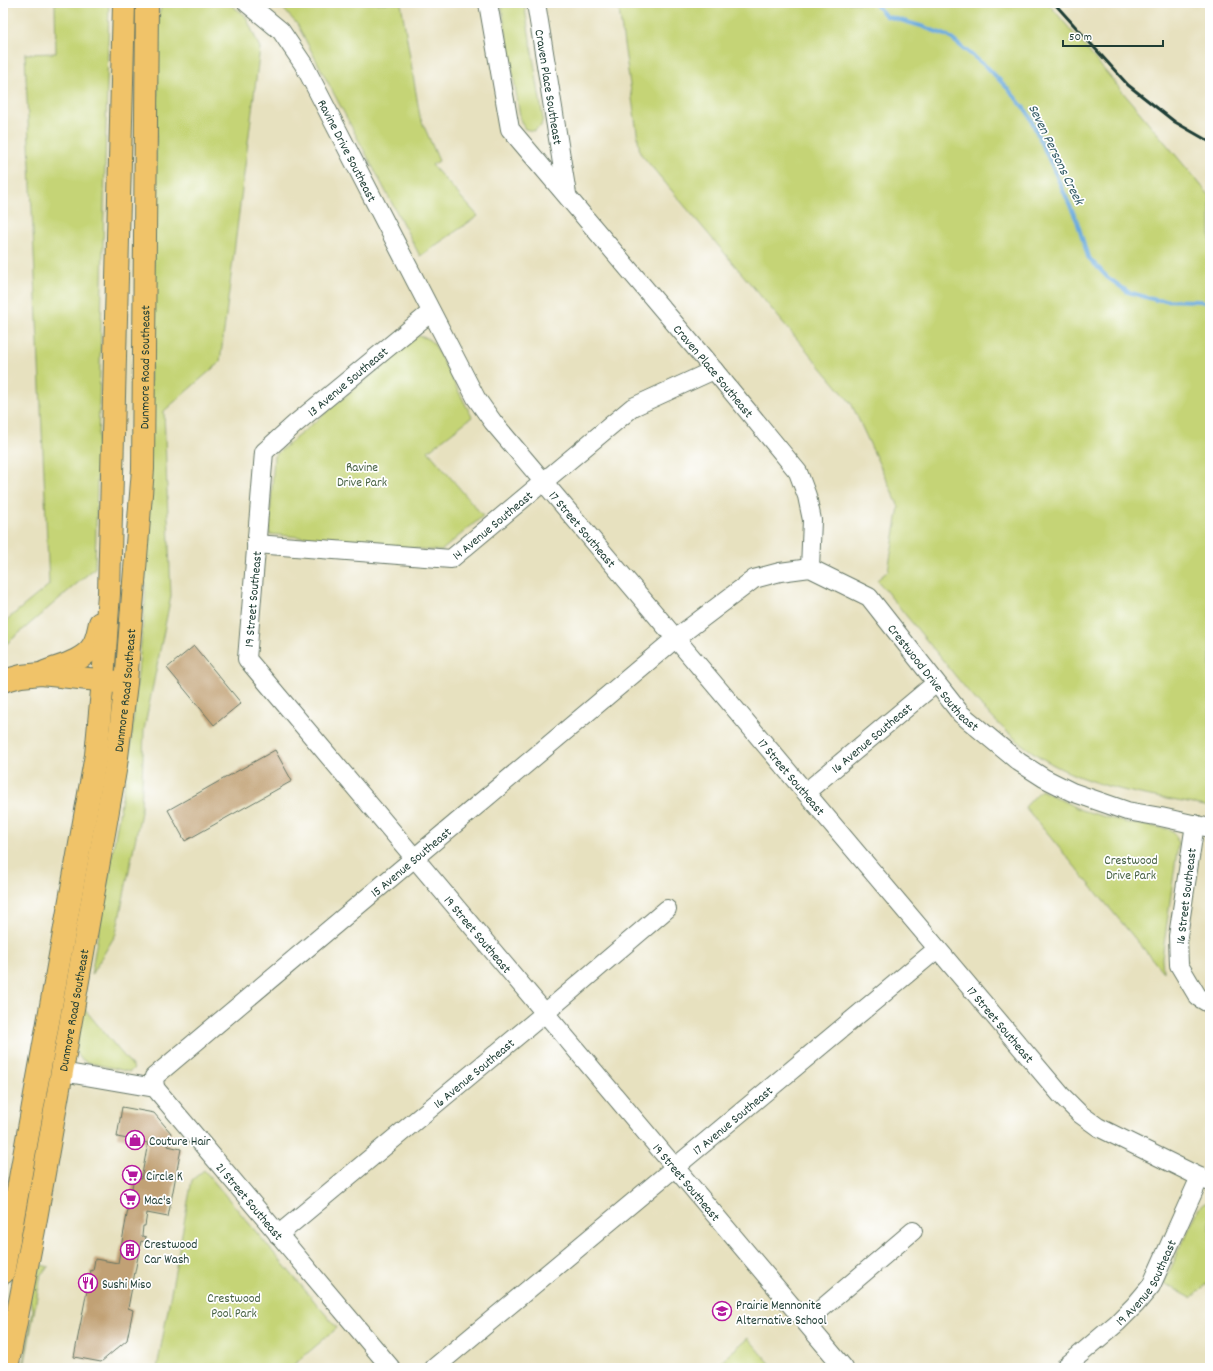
<svg xmlns="http://www.w3.org/2000/svg" width="1213" height="1371" viewBox="0 0 1213 1371" font-family="Dekko,sans-serif">
	<style>
		.green { fill: #c5d476; stroke: #728855 }
		.lines { fill: none; stroke-linecap: round; stroke-linejoin: round }
		.stream { stroke: #6babde; stroke-width: 4 }
		.building { fill: #c1a175 }
		.minor-casing { stroke: #657665; stroke-width: 20 }
		.major-casing { stroke: #657665; stroke-width: 24 }
		.minor { stroke: #fff; stroke-width: 18 }
		.major { stroke: #f0c369; stroke-width: 22 }
		.rail { stroke: #1f3d34; stroke-width: 3 }
		.labels { text-anchor: middle; stroke-width: 3.5; stroke-linejoin: round; paint-order: stroke }
		.street-label { font-size: 13px; fill: #1f3d34; stroke: #fff }
		.park-label { font-size: 13px; fill: #486344; stroke: #fff }
		.poi-label { font-size: 13px; fill: #1f3d34; stroke: #fff; text-anchor: start }
		.water-label { font-size: 14px; font-style: italic; fill: #365e67; stroke: #fff }
	</style>
	<rect width="100%" height="100%" fill="#fff"/>
	<filter id="ink" filterUnits="userSpaceOnUse"><feTurbulence type="fractalNoise" baseFrequency=".025" numOctaves="2"/><feDisplacementMap in="SourceGraphic" scale="8" xChannelSelector="R" yChannelSelector="G"/><feConvolveMatrix kernelMatrix="1 2 1 2 8 2 1 2 1" color-interpolation-filters="sRGB"/></filter>
	<filter id="wash" filterUnits="userSpaceOnUse"><feTurbulence type="fractalNoise" baseFrequency=".012" numOctaves="4" result="noise"/><feDisplacementMap in="SourceGraphic" scale="16" xChannelSelector="R" yChannelSelector="G"/><feGaussianBlur stdDeviation="0.9" result="paint"/><feColorMatrix in="noise" values="0 0 0 0 0 0 0 0 0 0 0 0 0 0 0 0 0 1.4 0 .05"/><feComposite in="paint" operator="in"/></filter>
	<g filter="url(#wash)">
		<rect width="100%" height="100%" fill="#e7e1bf"/>
		<g class="green">
			<path d="M55,3H109L95,568L3,647V623L49,585L25,54L56,53Z"/>
			<path d="M163,3H228L245,15L260,48L220,362L164,411L171,596L144,730L141,812L116,934L91,975L130,752L145,603L159,13Z"/>
			<path d="M278,3H401L420,117L439,161L432,165L478,216L420,256L297,24Z"/>
			<path d="M501,3H524L543,118L541,126L533,131L525,129L521,122Z"/>
			<path d="M618,3H1048L1210,196V807C1158,797 1099,790 1052,764C1006,739 973,698 941,658C920,632 898,606 877,580L888,571L899,507L851,403L640,153Z"/>
			<path d="M418,336L427,338L434,344L472,417L428,451L483,516L441,551L269,534L274,456Z"/>
			<path d="M1041,790L1081,810L1123,822L1168,829C1175,833 1177,836 1178,844L1162,958L1163,972L1025,807Z"/>
			<path d="M81,1005L134,1068L130,1072L86,1062L80,1058L76,1052Z"/>
			<path d="M204,1170L337,1328L290,1368H157L192,1180Z"/>
			<path d="M1210,1201V1281L1191,1298L1164,1283L1199,1208L1203,1204Z"/>
			<path d="M34,1263L49,1267L41,1274L24,1368H23L33,1309L29,1299Z"/>
			<path d="M748,1338L774,1368H713Z"/>
		</g>
		<g class="lines">
			<path class="stream" d="M874,3L886,16L921,26L948,36L988,68L1009,90L1028,113L1077,221L1088,257L1107,277L1128,292L1156,300L1199,301L1210,303"/>
		</g>
		<g id="blocks">
			<g class="building">
				<path d="M194,646L241,703L214,725L167,668Z"/>
				<path d="M275,750L292,781L185,841L168,810Z"/>
				<path d="M122,1107L154,1113L171,1133L168,1146L181,1149L168,1217L147,1213L145,1226H143L142,1236L146,1237L145,1242L141,1241L128,1308L133,1310L127,1340L101,1362L74,1357L91,1270L93,1271L95,1259L118,1263L134,1177L141,1179L148,1143L117,1137Z"/>
			</g>
		</g>
	</g>
	<g filter="url(#ink)">
		<use href="#blocks" fill-opacity="0" stroke="#657665" stroke-width="1"/>
		<g class="lines">
			<defs>
				<g id="minor">
					<path id="s1" d="M247,3L281,31L304,65L476,398L493,422L1061,1095L1080,1114L1098,1127L1210,1182"/>
					<path id="s2" d="M488,3L510,129L714,370L798,472L807,496L812,520L810,568"/>
					<path id="s3" d="M536,3L567,194"/>
					<path id="s4" d="M431,312L295,424L264,452L247,659L844,1368"/>
					<path id="s5" d="M256,544L451,559L633,407L714,370"/>
					<path id="s6" d="M806,792L936,683"/>
					<path d="M1195,824L1178,936L1179,965L1198,997L1210,1004"/>
					<path id="s7" d="M62,1072L155,1088L391,1368"/>
					<path id="s8" d="M155,1088L154,1077L676,638L754,579L780,572L810,568L869,597L961,714L1019,762L1044,778L1072,792L1127,811L1161,817L1210,828"/>
					<path id="s9" d="M278,1235L545,1013L667,909"/>
					<path d="M806,1322L913,1231"/>
					<path id="s10" d="M434,1368L937,949"/>
					<path id="s11" d="M1064,1368L1117,1323L1135,1305L1151,1286L1200,1177"/>
				</g>
				<g id="major">
					<path d="M45,672C60,666 83,661 92,647C97,640 98,631 100,623"/>
					<path d="M3,681L21,676L41,674L117,682"/>
					<path d="M3,1273L96,755L103,680L109,593L124,3"/>
					<path id="s12" d="M7,1368L34,1230L116,765L126,683L143,469L147,3"/>
				</g>
			</defs>
			<use href="#minor" class="minor-casing"/>
			<use href="#major" class="major-casing"/>
			<use href="#minor" class="minor"/>
			<use href="#major" class="major"/>
			<path class="rail" d="M1054,3L1128,85L1175,122L1210,142"/>
		</g>
	</g>
	<defs>
		<symbol id="shop-ring" viewBox="-11 -11 22 22"><circle r="9.5" fill="#fff" stroke="#b5179e" stroke-width="1.5"/><path d="M-5-2.5h2.3a2.7 3.5 0 0 1 5.4 0H5L5.5 6h-11ZM-1.5-2.5h3a1.5 2.3 0 0 0-3 0Z" fill="#b5179e"/></symbol>
		<symbol id="supermarket-ring" viewBox="-11 -11 22 22"><circle r="9.5" fill="#fff" stroke="#b5179e" stroke-width="1.5"/><path d="M-6-5.5h2.5l.6 2H6L4.5 2H-2.5L-4.4-4H-6ZM-1.5 3.2a1.3 1.3 0 1 0 .1 0ZM3 3.2a1.3 1.3 0 1 0 .1 0Z" fill="#b5179e"/></symbol>
		<symbol id="building-ring" viewBox="-11 -11 22 22"><circle r="9.5" fill="#fff" stroke="#b5179e" stroke-width="1.5"/><path d="M-4-6H4V6H1V3H-1V6H-4ZM-2.5-4.3h1.7v1.8h-1.7ZM.8-4.3h1.7v1.8H.8ZM-2.5-1h1.7V.8h-1.7ZM.8-1h1.7V.8H.8Z" fill="#b5179e"/></symbol>
		<symbol id="restaurant-ring" viewBox="-11 -11 22 22"><circle r="9.5" fill="#fff" stroke="#b5179e" stroke-width="1.5"/><path d="M-5-6h1v4h1v-4h1v4h1v-4h1v5L-1.5 .5V6h-2V.5L-5-1ZM5-6V6H3V1.5H1.5Q1.5-4 5-6Z" fill="#b5179e"/></symbol>
		<symbol id="school-ring" viewBox="-11 -11 22 22"><circle r="9.5" fill="#fff" stroke="#b5179e" stroke-width="1.5"/><path d="M0-5L7-2L0 1L-7-2ZM-4 1L0 2.5L4 1V4Q0 6-4 4Z" fill="#b5179e"/></symbol>
	</defs>
	<g fill-rule="evenodd">
		<use href="#shop-ring" x="124" y="1129" width="22" height="22"/>
		<use href="#supermarket-ring" x="121" y="1164" width="22" height="22"/>
		<use href="#supermarket-ring" x="119" y="1188" width="22" height="22"/>
		<use href="#building-ring" x="119" y="1239" width="22" height="22"/>
		<use href="#restaurant-ring" x="77" y="1272" width="22" height="22"/>
		<use href="#school-ring" x="711" y="1300" width="22" height="22"/>
	</g>
	<g class="labels">
		<g class="street-label">
			<text dy="5" stroke="none"><textPath href="#s3" startOffset="85">Craven Place Southeast</textPath></text>
			<text dy="5" stroke="none"><textPath href="#s1" startOffset="181">Ravine Drive Southeast</textPath></text>
			<text dy="5" stroke="none"><textPath href="#s12" startOffset="1012">Dunmore Road Southeast</textPath></text>
			<text dy="5" stroke="none"><textPath href="#s2" startOffset="444">Craven Place Southeast</textPath></text>
			<text transform="translate(347 381) rotate(-40)" y="5">13 Avenue Southeast</text>
			<text dy="5" stroke="none"><textPath href="#s5" startOffset="249">14 Avenue Southeast</textPath></text>
			<text dy="5" stroke="none"><textPath href="#s1" startOffset="629">17 Street Southeast</textPath></text>
			<text transform="translate(252 599) rotate(-85)" y="5">19 Street Southeast</text>
			<text dy="5" stroke="none"><textPath href="#s8" startOffset="1017">Crestwood Drive Southeast</textPath></text>
			<text dy="5" stroke="none"><textPath href="#s12" startOffset="688">Dunmore Road Southeast</textPath></text>
			<text dy="5" stroke="none"><textPath href="#s6" startOffset="85">16 Avenue Southeast</textPath></text>
			<text dy="5" stroke="none"><textPath href="#s1" startOffset="953">17 Street Southeast</textPath></text>
			<text dy="5" stroke="none"><textPath href="#s8" startOffset="346">15 Avenue Southeast</textPath></text>
			<text transform="translate(1185 896) rotate(-83)" y="5">16 Street Southeast</text>
			<text dy="5" stroke="none"><textPath href="#s4" startOffset="785">19 Street Southeast</textPath></text>
			<text dy="5" stroke="none"><textPath href="#s12" startOffset="364">Dunmore Road Southeast</textPath></text>
			<text dy="5" stroke="none"><textPath href="#s1" startOffset="1277">17 Street Southeast</textPath></text>
			<text dy="5" stroke="none"><textPath href="#s9" startOffset="254">16 Avenue Southeast</textPath></text>
			<text dy="5" stroke="none"><textPath href="#s10" startOffset="388">17 Avenue Southeast</textPath></text>
			<text dy="5" stroke="none"><textPath href="#s4" startOffset="1109">19 Street Southeast</textPath></text>
			<text dy="5" stroke="none"><textPath href="#s7" startOffset="242">21 Street Southeast</textPath></text>
			<text dy="5" stroke="none"><textPath href="#s11" startOffset="120">19 Avenue Southeast</textPath></text>
		</g>
		<g class="park-label">
			<text x="362" y="471">Ravine<tspan x="362" dy="15">Drive Park</tspan></text>
			<text x="1131" y="864">Crestwood<tspan x="1131" dy="15">Drive Park</tspan></text>
			<text x="234" y="1302">Crestwood<tspan x="234" dy="15">Pool Park</tspan></text>
		</g>
		<g class="poi-label">
			<text x="149" y="1145">Couture Hair</text>
			<text x="146" y="1180">Circle K</text>
			<text x="144" y="1204">Mac's</text>
			<text x="144" y="1248">Crestwood<tspan x="144" dy="15">Car Wash</tspan></text>
			<text x="102" y="1288">Sushi Miso</text>
			<text x="736" y="1309">Prairie Mennonite<tspan x="736" dy="15">Alternative School</tspan></text>
		</g>
		<g class="water-label">
			<text transform="translate(1057 154) rotate(64)" y="5">Seven Persons Creek</text>
		</g>
	</g>
	<rect width="1213" height="1371" fill="none" stroke="#fff" stroke-width="16"/>
	<path d="M1063 40v6h100v-6" fill="none" stroke="#1f3d34" stroke-width="2"/>
	<text x="1069" y="40" font-size="12" fill="#1f3d34" stroke="#ffffff" stroke-width="3" paint-order="stroke">50 m</text>
</svg>
